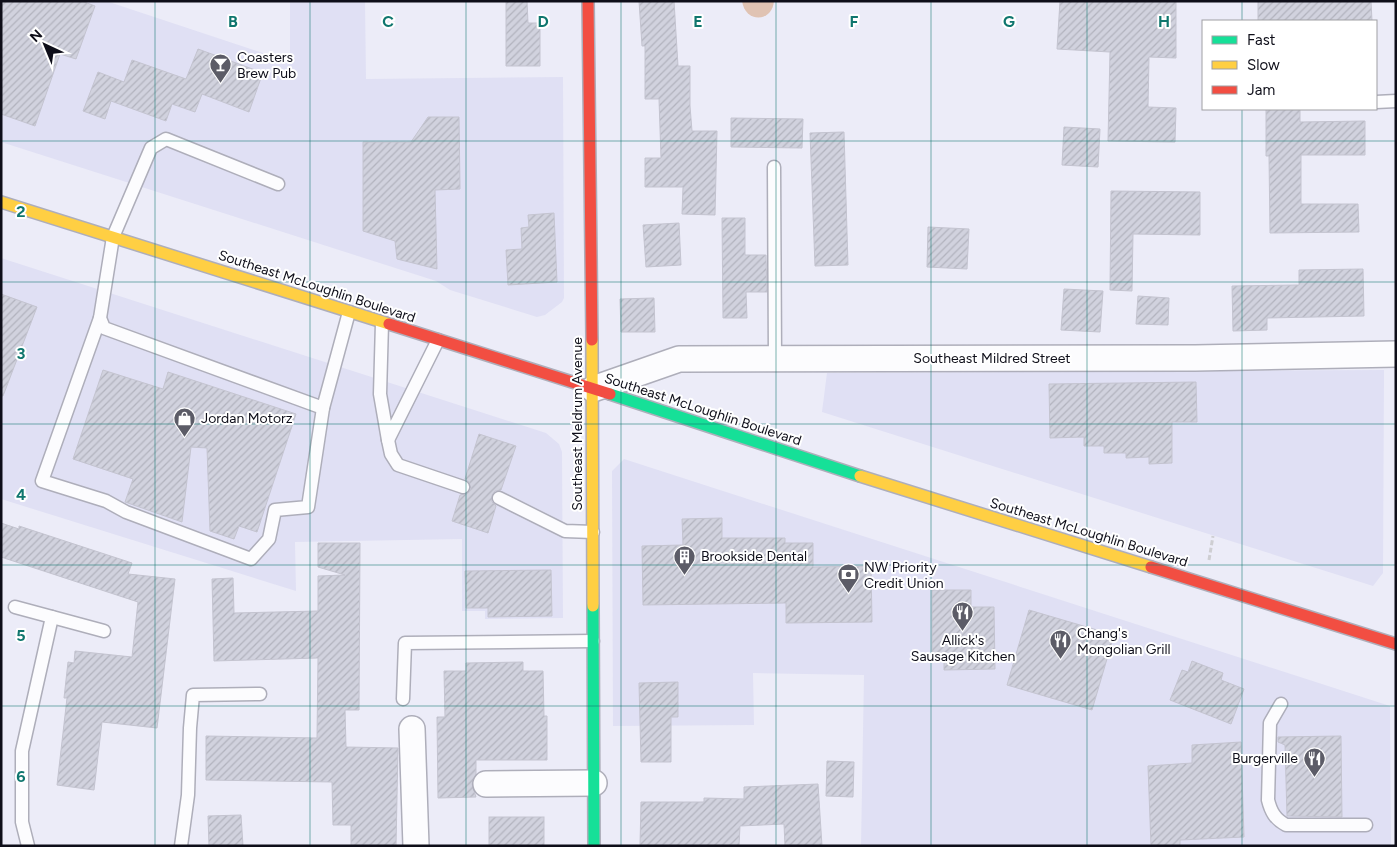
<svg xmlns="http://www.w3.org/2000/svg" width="1397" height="847" viewBox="0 0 1397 847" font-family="Figtree,sans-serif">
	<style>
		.built { fill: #e0e0f4 }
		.water { fill: #e0c3b3 }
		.building { fill: url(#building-hatch); stroke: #c4c4d0 }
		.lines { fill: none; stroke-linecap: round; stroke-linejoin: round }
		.lane-casing { stroke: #aeaeba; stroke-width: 15 }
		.street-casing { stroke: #aeaeba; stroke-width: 28 }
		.fast-casing { stroke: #aeaeba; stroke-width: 14 }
		.slow-casing { stroke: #aeaeba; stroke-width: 14 }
		.jam-casing { stroke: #aeaeba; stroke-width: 14 }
		.path { stroke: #ceced2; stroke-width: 3; stroke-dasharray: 5 2.5; stroke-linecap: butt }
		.lane { stroke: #fcfcfe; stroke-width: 12 }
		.street { stroke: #fcfcfe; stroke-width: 25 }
		.fast { stroke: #16e098; stroke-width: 11 }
		.slow { stroke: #ffcf43; stroke-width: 11 }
		.jam { stroke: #f24e42; stroke-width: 11 }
		.grid { fill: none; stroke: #0f766e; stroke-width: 1; stroke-opacity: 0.55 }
		.labels { text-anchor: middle; stroke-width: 4; stroke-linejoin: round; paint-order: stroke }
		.poi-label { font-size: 14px; fill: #0e0e19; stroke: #fff; text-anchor: start }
		.street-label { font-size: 14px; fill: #0e0e19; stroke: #fff }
		.grid-label { font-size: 16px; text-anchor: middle; font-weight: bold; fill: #0f766e; stroke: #fff; stroke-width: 4; stroke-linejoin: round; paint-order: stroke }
	</style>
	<defs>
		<pattern id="building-hatch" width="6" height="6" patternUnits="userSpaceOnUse" patternTransform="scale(1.25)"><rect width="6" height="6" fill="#d1d2de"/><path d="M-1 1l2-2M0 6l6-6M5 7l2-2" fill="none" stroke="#b2b3be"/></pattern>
	</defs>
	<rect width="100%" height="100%" fill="#ececf8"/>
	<g class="built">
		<path d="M1,1H106L290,62V1H365L366,79L563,77L564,298L562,302L545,315L537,317L450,290L436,281L1,142Z"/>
		<path d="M1,258L546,433L559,444L562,452L563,618L485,619V611H462V539L295,542L296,591L1,499Z"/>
		<path d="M1384,370L1383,573L1373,586L822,412L827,373Z"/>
		<path d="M624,459L1390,706L1391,846H861L864,675L753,673L754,725L613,726L612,471Z"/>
	</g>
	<path class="water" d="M742,1H774C772,23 745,23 742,1Z"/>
	<g class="building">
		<path d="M1,1H82L95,6L76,59L60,54L35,126L1,114Z"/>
		<path d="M506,1H527L528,23H540V66H506Z"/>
		<path d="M639,1H674L678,66H690V106L692,131H717L715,215L682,214L683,187H645V158H661L659,99H645V46H642Z"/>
		<path d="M1060,1H1176V58L1149,57L1148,107L1176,108L1175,142L1108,141L1110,52L1057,49Z"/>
		<path d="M1258,1H1371L1372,21H1258Z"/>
		<path d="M198,49L258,71L257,73L262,75L249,112L202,94L195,112L172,104L166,121L111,101L105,119L83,111L98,72L124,82L132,60L186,79Z"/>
		<path d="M1266,109H1300V122L1365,121V155H1301V204H1358L1359,232L1270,233L1269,156H1266Z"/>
		<path d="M428,117H459L460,189L435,190L437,269L397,259L395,241L363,231V142H411Z"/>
		<path d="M731,118L803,119L802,148L731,147Z"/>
		<path d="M1064,127L1100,129L1098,167L1062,165Z"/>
		<path d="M844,132L848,265L815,266L810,133Z"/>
		<path d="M1111,191L1200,192V235L1133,234L1132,291L1110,290Z"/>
		<path d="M554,213L557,282L508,285L506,250L522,249L521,228L529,227L528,215Z"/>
		<path d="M722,218H745V255H766L767,292H746L747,318H723Z"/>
		<path d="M679,223L681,265L646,267L643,225Z"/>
		<path d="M928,227L969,229L967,269L927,267Z"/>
		<path d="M1363,269L1364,316L1267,318V330L1233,331L1232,286L1299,285V270Z"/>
		<path d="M1064,289L1103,291L1100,332L1061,330Z"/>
		<path d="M1,294L37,307L3,396H1Z"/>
		<path d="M1138,296L1169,298L1168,325L1136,324Z"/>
		<path d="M654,298L655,332H621L620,299Z"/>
		<path d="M103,370L163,389L168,372L296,414L257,532L239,526L234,539L210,531L207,448L191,447L182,522L125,502L133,479L73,459Z"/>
		<path d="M1196,382L1197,422H1172V463L1149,464V457L1126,458V453H1104V446H1084V437L1050,438L1049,384Z"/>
		<path d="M479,434L516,446L501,490L495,491L492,495V502L496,506L488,533L452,521L460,495L468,493L471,489L469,482L465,479Z"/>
		<path d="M722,518V538H785V543H813V567L871,566L872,622L786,623V603L643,605L642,546L683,545L682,519Z"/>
		<path d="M1,523L19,529V526L132,563L128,574L175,579L157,728L102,722L94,790L57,785L67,698H64L68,662L74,663L75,651L132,657L138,602L1,557Z"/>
		<path d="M318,543H360L359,710H345L346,747L398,748L396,846H351V825H333L332,782L206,780V736L317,738L318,658L214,661L212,579L233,578L234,613L318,611V576L345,575L318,567Z"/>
		<path d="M551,570L552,616L488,617V608H466L465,571Z"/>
		<path d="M932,590H971V607H994L995,669L944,670V655H932Z"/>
		<path d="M1029,610L1114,635L1092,710L1007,685Z"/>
		<path d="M1192,661L1223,673L1221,680L1244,689L1231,724L1170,700L1182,670L1188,672Z"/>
		<path d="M523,662V671H543L544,716H547V760H476V774L472,784L476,797L438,798L437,717H445L444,671H466V663Z"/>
		<path d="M678,682V717H671V762H641L639,683Z"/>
		<path d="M1341,736L1342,817L1287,816L1285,745L1278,742V737Z"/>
		<path d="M1241,742L1244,837L1180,840V846H1151L1148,766L1192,763V745Z"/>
		<path d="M827,761L854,762L853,797L826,796Z"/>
		<path d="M818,784L822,846H785L784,824L740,826L739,846H640L641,802H704V798L744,799V787Z"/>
		<path d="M241,815L243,846H209L208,816Z"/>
		<rect x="489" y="817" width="55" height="29"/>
	</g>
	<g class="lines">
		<defs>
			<g id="lane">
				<path d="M1376,102L1396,101"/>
				<path d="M774,167L775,359"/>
				<path d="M278,184L166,139L151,148L113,237L100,318L104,328L323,408"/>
				<path d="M100,318L42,481L106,501L126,512L251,559L269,539L275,510L308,507L323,408L349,312"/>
				<path d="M382,323L380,394L388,440L438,340"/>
				<path d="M388,440L391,454L398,465L463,487"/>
				<path d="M499,498L565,531L593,532"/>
				<path d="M15,607L104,631"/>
				<path d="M403,699L405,643L593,641"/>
				<path d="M1281,704L1270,723L1268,800C1271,812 1275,819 1286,825H1366"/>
				<path d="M28,846L22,822V751L52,617"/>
				<path d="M181,846L188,795L190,728L193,695L260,694"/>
			</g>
			<g id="street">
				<path d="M593,389L679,359L1195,358L1396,354"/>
				<path d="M412,729L416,846"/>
				<path d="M486,784L594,783"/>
			</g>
			<g id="fast">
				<path d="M610,394L860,476"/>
				<path d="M593,606L594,846"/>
			</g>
			<g id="slow">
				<path d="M1,202L389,324"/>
				<path d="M592,340L593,606"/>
				<path d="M860,476L1151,567"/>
			</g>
			<g id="jam">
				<path d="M588,1L592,340"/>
				<path d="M389,324L610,394"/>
				<path d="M1151,567L1396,644"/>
			</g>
		</defs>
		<use href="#lane" class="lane-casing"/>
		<use href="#street" class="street-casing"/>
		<use href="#fast" class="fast-casing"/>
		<use href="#slow" class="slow-casing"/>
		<use href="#jam" class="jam-casing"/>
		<path class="path" d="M1209,560L1213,536"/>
		<use href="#lane" class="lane"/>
		<use href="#street" class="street"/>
		<use href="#fast" class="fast"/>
		<use href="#slow" class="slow"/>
		<use href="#jam" class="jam"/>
	</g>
	<path class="grid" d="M155,1V846M310,1V846M466,1V846M621,1V846M776,1V846M931,1V846M1087,1V846M1242,1V21M1242,109V846M1,141H1396M1,282H1396M1,424H1396M1,565H1396M1,706H1396"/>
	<defs>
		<symbol id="bar-pin" viewBox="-11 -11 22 30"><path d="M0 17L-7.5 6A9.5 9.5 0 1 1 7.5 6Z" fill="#5c5c67" stroke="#fff"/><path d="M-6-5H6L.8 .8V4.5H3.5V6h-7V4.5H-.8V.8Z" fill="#fff"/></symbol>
		<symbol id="shop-pin" viewBox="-11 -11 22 30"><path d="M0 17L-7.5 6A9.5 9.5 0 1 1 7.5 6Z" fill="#5c5c67" stroke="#fff"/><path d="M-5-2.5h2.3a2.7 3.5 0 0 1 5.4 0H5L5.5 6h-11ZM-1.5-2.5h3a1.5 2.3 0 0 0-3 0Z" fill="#fff"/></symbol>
		<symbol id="building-pin" viewBox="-11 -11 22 30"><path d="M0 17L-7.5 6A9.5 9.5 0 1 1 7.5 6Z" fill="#5c5c67" stroke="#fff"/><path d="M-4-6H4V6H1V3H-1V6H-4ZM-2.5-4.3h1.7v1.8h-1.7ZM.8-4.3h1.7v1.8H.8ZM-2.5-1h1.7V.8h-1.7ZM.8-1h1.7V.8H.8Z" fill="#fff"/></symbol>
		<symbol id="bank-pin" viewBox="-11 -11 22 30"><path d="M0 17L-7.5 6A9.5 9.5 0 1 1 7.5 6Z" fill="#5c5c67" stroke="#fff"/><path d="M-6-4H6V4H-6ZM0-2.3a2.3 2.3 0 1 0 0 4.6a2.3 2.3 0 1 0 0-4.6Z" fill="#fff"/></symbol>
		<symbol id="restaurant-pin" viewBox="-11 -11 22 30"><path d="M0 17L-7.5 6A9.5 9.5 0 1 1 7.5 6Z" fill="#5c5c67" stroke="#fff"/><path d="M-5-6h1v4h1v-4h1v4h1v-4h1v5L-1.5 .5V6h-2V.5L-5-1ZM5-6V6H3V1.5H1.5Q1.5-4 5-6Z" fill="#fff"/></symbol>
	</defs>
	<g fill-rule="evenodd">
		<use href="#bar-pin" x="208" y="52" width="25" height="34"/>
		<use href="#shop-pin" x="172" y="406" width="25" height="34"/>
		<use href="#building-pin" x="672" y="544" width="25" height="34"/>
		<use href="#bank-pin" x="836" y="562" width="25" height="34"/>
		<use href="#restaurant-pin" x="950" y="600" width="25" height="34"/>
		<use href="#restaurant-pin" x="1048" y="628" width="25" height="34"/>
		<use href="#restaurant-pin" x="1302" y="746" width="25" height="34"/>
	</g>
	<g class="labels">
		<g class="poi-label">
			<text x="237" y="62">Coasters<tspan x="237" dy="16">Brew Pub</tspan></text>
			<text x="201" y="423">Jordan Motorz</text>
			<text x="701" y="561">Brookside Dental</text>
			<text x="864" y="572">NW Priority<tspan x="864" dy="16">Credit Union</tspan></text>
			<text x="1077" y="638">Chang's<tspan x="1077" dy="16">Mongolian Grill</tspan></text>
			<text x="963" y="645" text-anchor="middle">Allick's<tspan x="963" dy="16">Sausage Kitchen</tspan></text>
			<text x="1298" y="763" text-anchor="end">Burgerville</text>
		</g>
		<g class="street-label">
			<text transform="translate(317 286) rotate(18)" y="5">Southeast McLoughlin Boulevard</text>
			<text x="992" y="363">Southeast Mildred Street</text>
			<text transform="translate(703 409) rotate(18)" y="5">Southeast McLoughlin Boulevard</text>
			<text transform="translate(577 424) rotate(-90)" y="5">Southeast Meldrum Avenue</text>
			<text transform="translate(1089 532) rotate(17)" y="5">Southeast McLoughlin Boulevard</text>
		</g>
	</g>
	<g class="grid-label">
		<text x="233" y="27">B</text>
		<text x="388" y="27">C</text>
		<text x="543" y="27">D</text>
		<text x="698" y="27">E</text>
		<text x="854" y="27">F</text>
		<text x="1009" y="27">G</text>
		<text x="1164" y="27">H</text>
		<text x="21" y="217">2</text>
		<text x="21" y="359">3</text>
		<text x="21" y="500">4</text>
		<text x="21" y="641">5</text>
		<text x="21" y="782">6</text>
	</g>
	<rect width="1397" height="847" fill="none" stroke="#0e0e19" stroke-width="5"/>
	<rect x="1202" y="20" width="175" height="90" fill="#ffffff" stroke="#9f9fa3"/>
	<rect x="1212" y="36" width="25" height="8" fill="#16e098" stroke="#9f9fa3"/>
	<text x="1247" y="45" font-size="15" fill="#0e0e19">Fast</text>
	<rect x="1212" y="61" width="25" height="8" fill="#ffcf43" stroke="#9f9fa3"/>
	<text x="1247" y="70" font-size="15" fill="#0e0e19">Slow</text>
	<rect x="1212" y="86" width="25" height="8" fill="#f24e42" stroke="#9f9fa3"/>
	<text x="1247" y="95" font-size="15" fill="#0e0e19">Jam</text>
	<g transform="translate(45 45) rotate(316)" stroke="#ffffff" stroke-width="4" paint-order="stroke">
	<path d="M0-4L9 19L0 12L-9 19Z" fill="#0e0e19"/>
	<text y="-8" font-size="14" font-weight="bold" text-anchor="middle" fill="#0e0e19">N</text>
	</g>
</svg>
